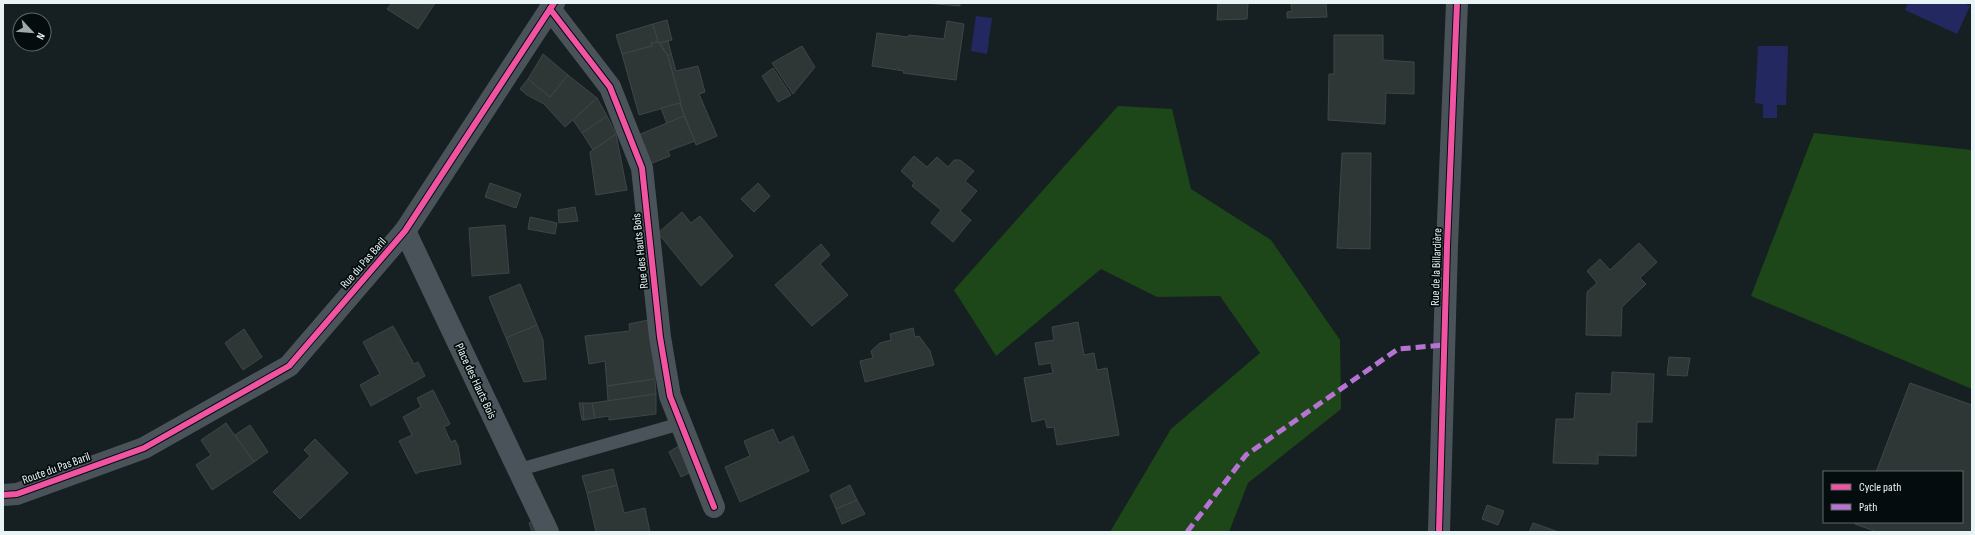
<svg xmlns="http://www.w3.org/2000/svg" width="1975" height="535" viewBox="0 0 1975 535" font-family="'Sofia Sans Condensed',sans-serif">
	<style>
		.green { fill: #1d4718 }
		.water { fill: #232960 }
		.building { fill: #2e3736; stroke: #3e4646 }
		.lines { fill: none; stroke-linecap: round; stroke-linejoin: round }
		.service { stroke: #4a5359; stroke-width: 13 }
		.minor { stroke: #4a5359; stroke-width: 22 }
		.tertiary { stroke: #4a5359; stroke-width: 22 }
		.quiet { stroke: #b673d3; stroke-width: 5; stroke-dasharray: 10 5; stroke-linecap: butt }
		.cycleway-casing { stroke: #050c0d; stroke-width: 8 }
		.cycleway { stroke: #f153a3; stroke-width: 6 }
		.labels { text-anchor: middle; stroke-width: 3.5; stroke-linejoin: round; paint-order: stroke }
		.street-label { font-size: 12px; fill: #e7f3f4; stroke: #050c0d }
	</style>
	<rect width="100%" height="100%" fill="#162022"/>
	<g class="green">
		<path d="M1118,106L1172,109L1191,189L1271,240L1340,340L1341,409L1248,483L1229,532H1110L1171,429L1260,353L1220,296L1157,297L1101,269L996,356L954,290Z"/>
		<path d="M1814,133L1972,150V389L1751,296Z"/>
	</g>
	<g class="water">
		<path d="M1908,3H1963L1970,6L1957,34L1905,10Z"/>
		<path d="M976,16L992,18L987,54L971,51Z"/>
		<path d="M1758,46H1788L1786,105H1777V118H1763V104L1755,103Z"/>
	</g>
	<g class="building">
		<path d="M392,3H435L418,29L387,9Z"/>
		<path d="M925,3H960V6Z"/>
		<path d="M1218,3H1248L1247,19L1217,20Z"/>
		<path d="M1303,3H1326L1327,17L1287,18V12L1292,11L1291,4Z"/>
		<path d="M667,20L672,40L658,43L653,24Z"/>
		<path d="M947,21L964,24L956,80L903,73L904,71L872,66L877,33L908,37L909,35L944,39Z"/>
		<path d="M653,24L658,42L651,43L652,46L622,54L616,35Z"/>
		<path d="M1334,35H1383V60L1414,62V94L1386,93L1385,124L1328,120L1329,74H1334Z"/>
		<path d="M668,41L671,53L668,56L660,43Z"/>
		<path d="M658,42L668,56L681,103L639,115L622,54L652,46L651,43Z"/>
		<path d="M802,46L815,67L793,94L772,63Z"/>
		<path d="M671,53L676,71L698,66L705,92L699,94L717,136L696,145L680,103H681L668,56Z"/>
		<path d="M543,54L568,75L550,97L528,79Z"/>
		<path d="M773,68L791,95L778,102L762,76Z"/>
		<path d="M568,75L597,98L565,127L544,104L527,95L520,89L528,79L550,97Z"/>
		<path d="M597,98L607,116L582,133L573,120Z"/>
		<path d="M680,103L684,116L667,124L661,108Z"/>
		<path d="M607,116L616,134L593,150L582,133Z"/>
		<path d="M684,116L695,141L668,151L670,156L650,164L638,135Z"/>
		<path d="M616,134L627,190L596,195L590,152Z"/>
		<path d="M1342,153H1371L1370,249L1337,248Z"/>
		<path d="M914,156L927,167L937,157L948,167L954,160H960L974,171L965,181L977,191L960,211L971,220L953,242L931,223L941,210L912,186L914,183L901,171Z"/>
		<path d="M490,183L521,194L516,208L485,197Z"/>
		<path d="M758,183L770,196L754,212L741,199Z"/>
		<path d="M575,207L578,221L559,223L558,210Z"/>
		<path d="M682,212L691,223L700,216L733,256L701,286L658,233Z"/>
		<path d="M530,217L557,223L555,234L528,229Z"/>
		<path d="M505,225L509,273L472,276L469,228Z"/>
		<path d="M1639,243L1657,262L1640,278L1646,284L1622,307L1621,336L1586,335L1587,292L1597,283L1587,271L1600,259L1610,270Z"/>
		<path d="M821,244L830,255L820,264L848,295L812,326L775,285Z"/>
		<path d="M520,284L537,325L506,338L489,297Z"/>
		<path d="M653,319L655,379L607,386L605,361L589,364L585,336L630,331L629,324Z"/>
		<path d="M1078,322L1084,355L1094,353L1097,370L1107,368L1119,435L1057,445L1054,427L1047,428L1045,419L1032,422L1024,378L1053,373L1051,363L1039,365L1035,343L1054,340L1052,327Z"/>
		<path d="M537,325L543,340L546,379L524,382L506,338Z"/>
		<path d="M393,326L414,364L418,362L425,376L371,406L360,385L380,374L363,342Z"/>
		<path d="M913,328L915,337L919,336L930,351L934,365L865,382L860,361L873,358L871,351L880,343L891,340L890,334Z"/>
		<path d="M244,329L262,357L243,370L225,343Z"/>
		<path d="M1669,357L1690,358L1687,376L1667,375Z"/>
		<path d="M1612,372L1654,374L1652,422H1637L1636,456L1598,455V464L1553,463L1556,419H1574L1576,393L1611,394Z"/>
		<path d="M655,379L656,394L608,401L607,386Z"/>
		<path d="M1910,383L1972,405V532H1877L1855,524L1856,522H1962V472H1876Z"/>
		<path d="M433,390L450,424L444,427L451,442L455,440L458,446L461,464L419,472L416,474L399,441L412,435L403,417L421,407L417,398Z"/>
		<path d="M656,394V414L609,420V416L595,418L592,403Z"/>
		<path d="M579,403H583L584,420H582Z"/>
		<path d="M583,403H592L595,418L584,420Z"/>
		<path d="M226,423L254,462L212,490L196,465L211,455L201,440Z"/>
		<path d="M250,425L268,452L254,462L235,435Z"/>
		<path d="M773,429L779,443L793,436L809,471L740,502L725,467L750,456L744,441Z"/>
		<path d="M315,439L348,473L300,519L273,492L310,456L304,450Z"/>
		<path d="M682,444L695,470L681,477L669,452Z"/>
		<path d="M613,469L617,485L587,493L582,476Z"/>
		<path d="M617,485L624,513L645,508L650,532H596L587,493Z"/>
		<path d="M850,485L857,500L836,509L830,495Z"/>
		<path d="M857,500L865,514L842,524L836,509Z"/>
		<path d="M1487,505L1504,511L1498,525L1482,519Z"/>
		<path d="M539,519L545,532H532L529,523Z"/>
		<path d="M1533,523L1559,532H1529Z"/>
	</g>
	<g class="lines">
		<path class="service" d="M518,470L679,424"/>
		<g class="minor">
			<path d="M550,9L610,87L642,168L660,337L670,396L714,507"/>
			<path d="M405,231L548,532"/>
			<path d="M3,495L17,494L144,448L289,366L405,231L554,3"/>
		</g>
		<path class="tertiary" d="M1439,532L1447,246L1457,3"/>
		<path class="quiet" d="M1187,532L1246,455L1398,349L1444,345"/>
		<defs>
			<g id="cycleway">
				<path d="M550,9L610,87L642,168L660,337L670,396L714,507"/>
				<path d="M3,495L17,494L144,448L289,366L405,231L554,3"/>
				<path d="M1439,532L1447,246L1457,3"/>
			</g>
		</defs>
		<use href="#cycleway" class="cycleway-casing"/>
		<use href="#cycleway" class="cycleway"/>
	</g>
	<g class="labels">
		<g class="street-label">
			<text transform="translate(640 251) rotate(-96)" y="4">Rue des Hauts Bois</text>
			<text transform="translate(363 263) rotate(-49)" y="4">Rue du Pas Baril</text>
			<text transform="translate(1436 267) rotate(-88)" y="4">Rue de la Billardière</text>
			<text transform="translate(476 381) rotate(65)" y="4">Place des Hauts Bois</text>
			<text transform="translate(56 468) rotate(-20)" y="4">Route du Pas Baril</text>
		</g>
	</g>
	<rect width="1975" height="535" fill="none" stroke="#e7f3f4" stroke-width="8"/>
	<rect x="1823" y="471" width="140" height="52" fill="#050c0d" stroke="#5f6869"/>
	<rect x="1831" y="484" width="20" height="6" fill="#f153a3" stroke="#5f6869"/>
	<text x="1859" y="491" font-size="12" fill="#e7f3f4">Cycle path</text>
	<rect x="1831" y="504" width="20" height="6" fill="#b673d3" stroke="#5f6869"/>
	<text x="1859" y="511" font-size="12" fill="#e7f3f4">Path</text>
	<g transform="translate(32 32) rotate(116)"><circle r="19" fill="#050c0d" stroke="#5f6869"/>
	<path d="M0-3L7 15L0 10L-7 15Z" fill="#9ea9aa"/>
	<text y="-6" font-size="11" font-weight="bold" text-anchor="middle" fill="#e7f3f4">N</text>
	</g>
</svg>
